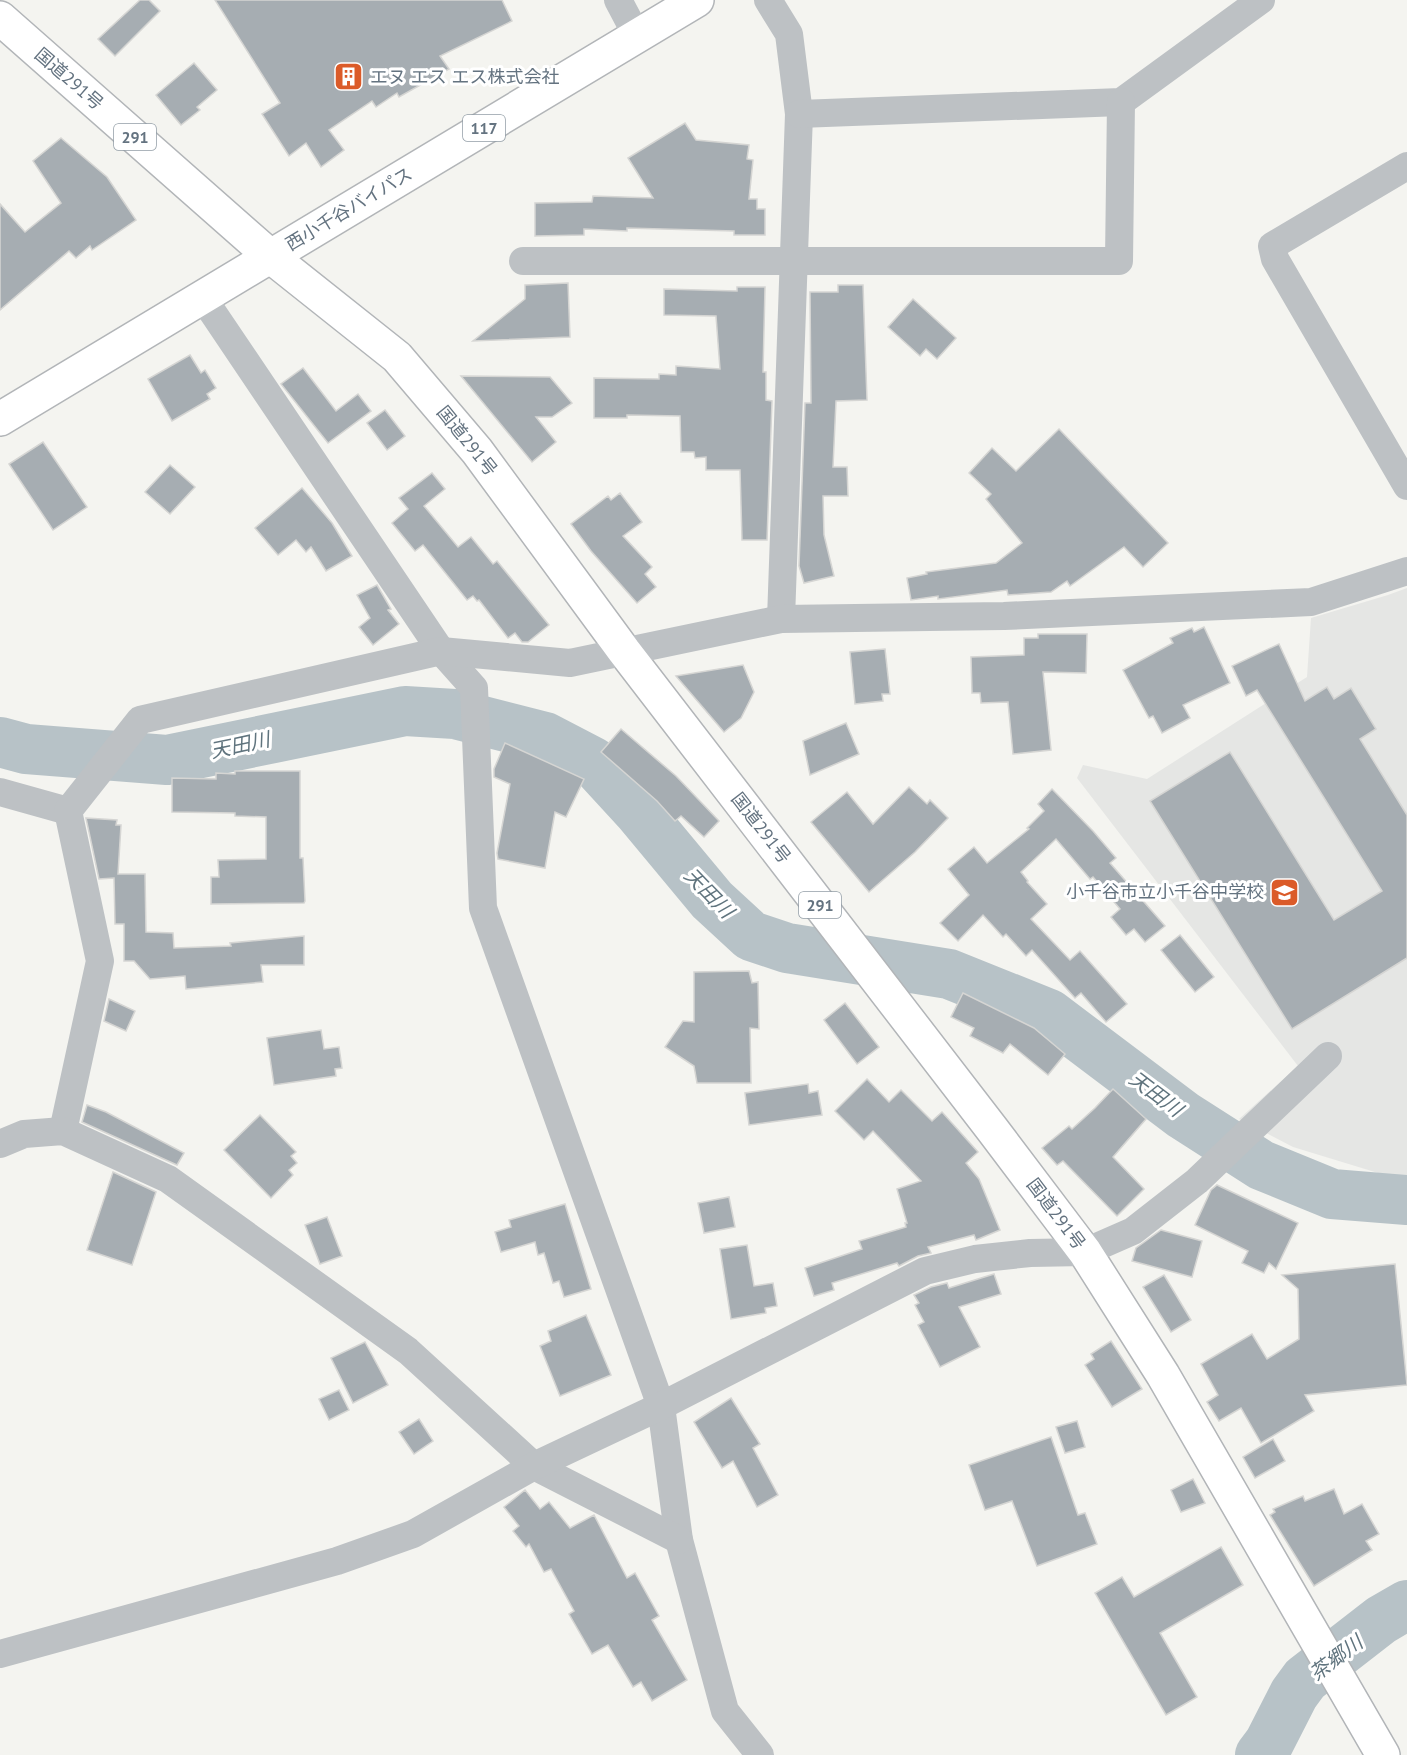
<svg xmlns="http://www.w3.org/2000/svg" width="1407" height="1755" viewBox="0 0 1407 1755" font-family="'PT Sans','Noto Sans JP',sans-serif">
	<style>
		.built { fill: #e5e6e4 }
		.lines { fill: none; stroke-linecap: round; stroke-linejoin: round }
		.river { stroke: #b7c2c7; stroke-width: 50 }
		.building { fill: #a6adb2; stroke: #d5d5d3; stroke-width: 1.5 }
		.trunk-casing { stroke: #b2b5b8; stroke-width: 36 }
		.minor { stroke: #bdc1c4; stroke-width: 28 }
		.trunk { stroke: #fff; stroke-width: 33 }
		.labels { text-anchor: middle; stroke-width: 6; stroke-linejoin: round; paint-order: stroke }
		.shield { fill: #fff; stroke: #929da6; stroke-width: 1.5 }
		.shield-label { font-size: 16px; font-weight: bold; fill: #647380 }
		.poi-label { font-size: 18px; fill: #647380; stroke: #fff; text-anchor: start }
		.street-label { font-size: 18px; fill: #647380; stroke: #fff }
		.water-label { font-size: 20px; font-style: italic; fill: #60747e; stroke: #fff }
	</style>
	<rect width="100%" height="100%" fill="#f4f4f0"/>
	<path class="built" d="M1407,588V1180H1401L1293,1147L1239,1119L1298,1066L1077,778L1083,765L1147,779L1307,677L1311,618L1388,595Z"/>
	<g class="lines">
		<g class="river">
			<path d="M0,742L26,749L167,760L405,711L455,714L545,737L593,762L638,811L712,900L751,936L787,948L949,974L1049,1014L1183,1115L1261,1165L1332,1194L1407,1200"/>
			<path d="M1260,1755L1269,1743L1294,1694L1305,1679L1381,1620L1407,1605"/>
		</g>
	</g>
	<g class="building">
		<path d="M140,0H149L160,11L115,56L98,39Z"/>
		<path d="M215,0H502L512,21L440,56L449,69L399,97L397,93L376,107L372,101L329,130L344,150L321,167L306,143L289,156L262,114L280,103Z"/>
		<path d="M194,63L217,90L197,107L200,110L181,125L156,95Z"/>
		<path d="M685,123L696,140L749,145L747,159L753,160L749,199H757V209H765V235H734V231L627,228V231L584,229V235L535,236V203L592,202L593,196L653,198L628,158Z"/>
		<path d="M61,138L107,177L136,220L92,250L90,246L76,258L69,251L0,310V204L25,232L61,203L33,161Z"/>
		<path d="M568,283L570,337L473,341L525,299V285Z"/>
		<path d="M838,285H863L867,400L836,401L833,467H847L848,496H823L824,535L834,576L804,583L799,566L805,403H811L810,292H838Z"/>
		<path d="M737,287H765L763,372H766V400L772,401L767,540H742L740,470H706V457L695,458L694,452H681L680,416L627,415V418H594V378L659,379V374L676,375V366L720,369L716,316L664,315V289L737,291Z"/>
		<path d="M913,299L956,338L937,359L926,349L920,356L888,327Z"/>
		<path d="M190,355L201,373L205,370L216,388L207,394L210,399L172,421L148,379Z"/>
		<path d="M303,368L336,411L358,394L371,411L328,443L281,384Z"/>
		<path d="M461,376L550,377L572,403L552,417H536L556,442L532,462Z"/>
		<path d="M385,410L405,436L387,450L367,423Z"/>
		<path d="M1059,429L1168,543L1143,567L1124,547L1070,586L1067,581L1051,592L1008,595L1007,590L938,599V596L911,600L907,578L927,574L926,572L996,563L1022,543L986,499L991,494L969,473L992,448L1016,471Z"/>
		<path d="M43,442L87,507L53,530L9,464Z"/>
		<path d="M170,465L195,487L170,514L145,492Z"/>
		<path d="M432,473L445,489L424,506L458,547L471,537L493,564L497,561L549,625L528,642H522L515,633L508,638L479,600L477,601L473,596L467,600L423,545L415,551L392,523L408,509L399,498Z"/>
		<path d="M302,488L332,523L352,556L326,571L311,547L306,552L296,540L278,555L255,528Z"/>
		<path d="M620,493L642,522L623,536L652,567L645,574L656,587L637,603L591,551L571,524L608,496L611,500Z"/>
		<path d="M377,585L391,609L388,610L399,624L373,645L359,627L370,618L357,595Z"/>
		<path d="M1204,627L1230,683L1183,705L1190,718L1162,733L1153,716L1149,718L1123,670L1173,643L1170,638L1192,628L1194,632Z"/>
		<path d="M1038,634H1087L1086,673L1043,672L1051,750L1013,754L1008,702L981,703L980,693H972L971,657L1024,655V638H1038Z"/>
		<path d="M1279,644L1305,701L1327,687L1334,699L1351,688L1376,729L1360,739L1407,815V958L1292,1029L1150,801L1230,752L1334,920L1382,891L1257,690L1246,696L1232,666Z"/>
		<path d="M885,649L890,694H882L883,701L855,704L850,652Z"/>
		<path d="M743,665L754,692L741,718L724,732L676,676Z"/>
		<path d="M846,723L859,754L810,775L803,741Z"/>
		<path d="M621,729L676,776L719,821L704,837L681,816L675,821L657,801L601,752Z"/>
		<path d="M505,743L584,779L566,817L555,812L545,868L498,859L497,853L510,784L494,777V769Z"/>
		<path d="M235,771H300V858H303L305,901L304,903L211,904V877H219L218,860L266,859V817L235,816V813L172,812V778L216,779V773L235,774Z"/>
		<path d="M909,787L927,804L930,800L948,818L915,852L869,892L811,822L847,792L873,824Z"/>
		<path d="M1052,789L1093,831L1116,858L1110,863L1165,926L1145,942L1134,929L1126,935L1111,917L1120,909L1093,877L1090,879L1056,839L1021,872L1028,881L1027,882L1047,904L1031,919L1070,960L1080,951L1127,1004L1106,1022L1081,993L1075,998L1032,950L1026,956L1006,934L1003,937L983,915L958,941L940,923L969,895L948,869L974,847L987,863L1029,829L1027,828L1044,811L1038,804Z"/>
		<path d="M86,818L117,820L116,825H121L118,874H145L146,932L173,933L174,948L231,946L230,943L304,936V965H261L263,982L186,989L185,976L150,979L134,961H124V924H115L114,878L99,879Z"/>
		<path d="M1180,935L1214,977L1195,992L1161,950Z"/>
		<path d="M749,971L752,983L758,982L759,1029L750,1028L751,1083H697L694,1066L665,1047L683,1021L694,1022V972Z"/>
		<path d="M963,993L1034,1028L1065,1054L1048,1075L1010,1044L1003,1053L970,1036L974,1028L951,1017Z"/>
		<path d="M109,999L135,1011L126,1031L104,1021Z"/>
		<path d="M845,1003L879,1047L857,1064L824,1020Z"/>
		<path d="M321,1030L324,1049L339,1047L342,1068L335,1069L336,1076L274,1085L267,1038Z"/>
		<path d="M867,1079L889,1102L901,1090L932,1121L942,1112L978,1152L966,1163L979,1179L1000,1230L976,1240L974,1235L928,1247L931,1253L918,1256L899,1266L897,1263L832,1283L834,1290L814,1296L805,1268L862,1249L859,1241L906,1227L905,1223H907L897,1189L921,1181L873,1131L864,1140L835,1111Z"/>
		<path d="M808,1084L809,1093L818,1091L822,1115L749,1125L745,1093Z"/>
		<path d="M1113,1089L1146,1119L1113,1157L1144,1189L1117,1216L1063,1161L1057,1165L1042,1148L1069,1126L1072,1129L1095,1108Z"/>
		<path d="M87,1105L106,1112L184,1153L177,1165L82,1122Z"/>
		<path d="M260,1115L296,1152L291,1156L297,1163L289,1170L293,1175L271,1198L224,1150Z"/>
		<path d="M113,1172L156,1192L132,1265L87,1250Z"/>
		<path d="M1217,1185L1298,1223L1276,1269L1269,1263L1264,1273L1242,1263L1248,1251L1195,1225L1211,1190Z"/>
		<path d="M729,1197L735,1227L704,1233L698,1203Z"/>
		<path d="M565,1204L591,1289L564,1297L559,1281L553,1283L544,1253L538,1255L535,1242L501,1252L495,1232L511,1227L509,1220Z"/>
		<path d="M327,1217L342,1256L320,1264L305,1225Z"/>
		<path d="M1161,1230L1202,1241L1192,1277L1132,1261L1136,1248Z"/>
		<path d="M747,1245L754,1286L773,1283L777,1306L765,1308L766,1313L731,1319L720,1249Z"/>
		<path d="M1395,1264L1407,1385L1305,1395L1314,1411L1261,1443L1241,1408L1219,1421L1207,1402L1218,1395L1201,1364L1252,1334L1267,1359L1299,1339L1298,1289L1282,1275Z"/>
		<path d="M994,1274L1001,1294L959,1307L980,1347L940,1367L918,1325L924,1322L915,1305L919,1303L914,1295L931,1287L947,1283L949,1288Z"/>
		<path d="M1164,1275L1191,1320L1171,1332L1143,1287Z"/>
		<path d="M586,1315L611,1375L560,1396L540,1346L551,1341L548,1331Z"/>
		<path d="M1111,1341L1142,1389L1112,1407L1085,1365L1094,1359L1091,1354Z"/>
		<path d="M365,1342L388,1385L353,1403L331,1358Z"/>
		<path d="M339,1390L349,1410L329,1420L319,1399Z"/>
		<path d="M731,1398L760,1444L753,1448L778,1495L757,1507L733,1461L722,1468L694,1422Z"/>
		<path d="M419,1419L433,1441L414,1454L399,1432Z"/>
		<path d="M1077,1421L1085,1447L1065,1453L1056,1427Z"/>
		<path d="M1051,1437L1078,1515L1085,1513L1097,1544L1037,1566L1012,1501L985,1510L969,1465Z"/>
		<path d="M1273,1439L1285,1461L1255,1478L1243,1457Z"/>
		<path d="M1193,1479L1205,1503L1181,1512L1171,1490Z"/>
		<path d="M1334,1489L1344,1514L1362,1504L1379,1534L1366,1541L1372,1550L1314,1586L1270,1515L1275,1512L1273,1509L1303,1496L1305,1501Z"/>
		<path d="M525,1490L540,1509L549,1502L570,1528L594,1515L627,1578L635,1573L659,1616L652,1620L687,1680L652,1701L641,1682L633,1687L608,1645L592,1654L569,1614L574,1611L551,1569L544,1572L529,1544L526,1547L513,1531L519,1526L504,1507Z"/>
		<path d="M1221,1547L1243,1585L1160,1633L1197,1697L1166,1715L1095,1593L1122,1577L1134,1597Z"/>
	</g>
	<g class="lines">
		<defs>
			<g id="trunk">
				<path d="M0,18L270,256L397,357L477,451L624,651L992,1129L1085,1252L1163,1375L1383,1755"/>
				<path d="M0,419L697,0"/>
			</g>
		</defs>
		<use href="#trunk" class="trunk-casing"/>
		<g class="minor">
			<path d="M618,0L637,36"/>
			<path d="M768,0L789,34L799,114L781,619"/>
			<path d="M799,114L1121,102L1261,0"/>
			<path d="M1407,166L1272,246L1275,259L1407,486"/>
			<path d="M523,261H1119L1121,102"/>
			<path d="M203,298L441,651L474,688L483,908L661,1406L679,1540L725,1711L760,1755"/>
			<path d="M0,792L68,811"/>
			<path d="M63,1131L100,961L68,811L140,720L441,651L570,663L781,619L1004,616L1311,602L1407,571"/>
			<path d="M0,1144L24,1134L63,1131L168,1179L408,1351L534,1466L679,1540"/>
			<path d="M0,1654L337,1561L413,1534L534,1466L661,1406L925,1271L975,1259L1030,1253L1085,1252L1133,1231L1197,1181L1328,1056"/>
		</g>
		<use href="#trunk" class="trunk"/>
	</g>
	<defs>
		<symbol id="building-square" viewBox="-11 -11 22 22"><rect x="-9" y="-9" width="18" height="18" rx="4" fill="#db5b29" stroke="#fff"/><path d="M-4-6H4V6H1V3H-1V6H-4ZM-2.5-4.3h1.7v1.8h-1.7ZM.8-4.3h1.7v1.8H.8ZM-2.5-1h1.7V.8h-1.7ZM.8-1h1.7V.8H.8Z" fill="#fff"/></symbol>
		<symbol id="school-square" viewBox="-11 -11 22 22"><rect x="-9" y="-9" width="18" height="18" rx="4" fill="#db5b29" stroke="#fff"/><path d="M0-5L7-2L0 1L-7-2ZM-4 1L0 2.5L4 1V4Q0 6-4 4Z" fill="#fff"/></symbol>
	</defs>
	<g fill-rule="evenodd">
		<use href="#building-square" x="332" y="60" width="33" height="33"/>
		<use href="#school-square" x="1268" y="876" width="33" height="33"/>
	</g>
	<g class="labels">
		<g class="shield">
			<rect x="463" y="115" width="42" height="26" rx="4.5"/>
			<rect x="114" y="124" width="42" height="26" rx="4.5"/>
			<rect x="799" y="892" width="42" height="26" rx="4.5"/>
		</g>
		<g class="shield-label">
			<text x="484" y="134">117</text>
			<text x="135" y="143">291</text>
			<text x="820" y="911">291</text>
		</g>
		<g class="poi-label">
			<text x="370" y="83">エヌ エス エス株式会社</text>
			<text x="1264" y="898" text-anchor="end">小千谷市立小千谷中学校</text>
		</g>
		<g class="street-label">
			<text transform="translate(69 79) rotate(41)" y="6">国道291号</text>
			<text transform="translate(349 209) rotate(-31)" y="6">西小千谷バイパス</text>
			<text transform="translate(467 441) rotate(51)" y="6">国道291号</text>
			<text transform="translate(761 828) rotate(52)" y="6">国道291号</text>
			<text transform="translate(1056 1214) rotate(53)" y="6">国道291号</text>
		</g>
		<g class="water-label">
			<text transform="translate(240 745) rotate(-12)" y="7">天田川</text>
			<text transform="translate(709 893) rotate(46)" y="7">天田川</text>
			<text transform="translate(1156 1094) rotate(37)" y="7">天田川</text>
			<text transform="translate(1336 1658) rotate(-37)" y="7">茶郷川</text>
		</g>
	</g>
</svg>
